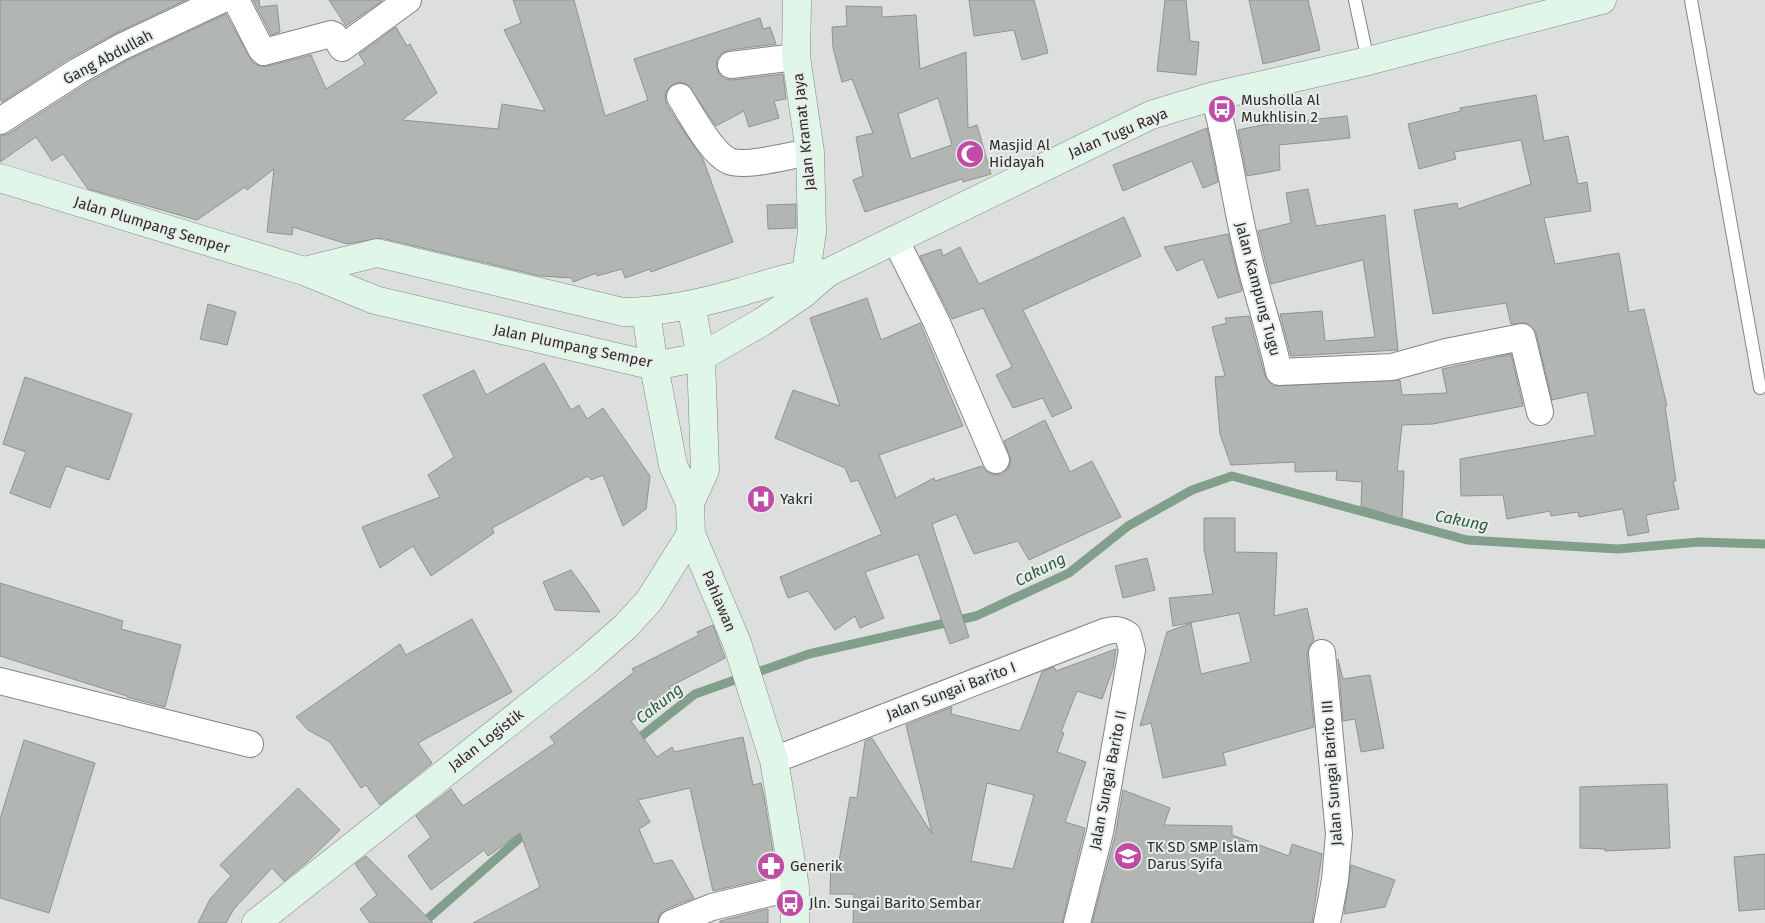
<svg xmlns="http://www.w3.org/2000/svg" width="1765" height="923" viewBox="0 0 1765 923" font-family="'Fira Sans',sans-serif">
	<style>
		.lines { fill: none; stroke-linecap: round; stroke-linejoin: round }
		.stream { stroke: #819f8b; stroke-width: 9 }
		.building { fill: #b2b6b3; stroke: #909391; fill-rule: evenodd }
		.lane-casing { stroke: #828583; stroke-width: 14 }
		.street-casing { stroke: #828583; stroke-width: 28 }
		.secondary-casing { stroke: #828583; stroke-width: 29 }
		.lane { stroke: #fff; stroke-width: 12 }
		.street { stroke: #fff; stroke-width: 26 }
		.secondary { stroke: #e0f6e8; stroke-width: 28 }
		.labels { text-anchor: middle; stroke-width: 4; stroke-linejoin: round; paint-order: stroke }
		.street-label { font-size: 15px; fill: #2b2d2c; stroke: #e9edea }
		.poi-label { font-size: 15px; fill: #2b2d2c; stroke: #e9edea; text-anchor: start }
		.water-label { font-size: 16px; font-style: italic; fill: #295d3f; stroke: #e9edea }
	</style>
	<rect width="100%" height="100%" fill="#dcdfdd"/>
	<g class="lines">
		<g class="stream">
			<path d="M634,742L695,694L809,654L976,616L1069,573L1128,526L1192,490L1232,476L1467,540L1618,549L1699,542L1765,544"/>
			<path d="M423,923L530,829"/>
		</g>
	</g>
	<g class="building">
		<path d="M0,0H186L114,34L70,58L2,102L0,99Z"/>
		<path d="M253,0H259L260,7L277,5L280,32L271,35Z"/>
		<path d="M329,0H381L382,1L346,26Z"/>
		<path d="M513,0H574L605,116L648,100L634,59L760,18L763,29L770,27L776,44L729,50L722,53L717,59L716,66L719,74L725,79L732,80L783,74L786,99L774,101L779,118L749,127L744,111L716,126L687,84L680,82L673,84L667,90L665,97L667,105L683,130L703,159L733,242L651,272L650,269L625,278L622,269L597,276V273L573,282L572,278L540,276L381,238L347,244L293,227L292,235L267,232L274,169L247,190L245,187L197,220L88,189L63,154L52,161L36,137L0,162V136L8,134L86,84L128,60L226,14L253,63L260,66H268L311,55L326,89L365,64L359,54L396,27L407,46L410,44L437,93L402,120L498,129L502,104L545,111L504,30L521,23Z"/>
		<path d="M969,0H1034L1048,53L1022,60L1014,30L974,36Z"/>
		<path d="M1165,0H1186L1190,41L1199,42L1196,75L1157,71Z"/>
		<path d="M1249,0H1308L1320,50L1263,64Z"/>
		<path d="M846,6L882,7V17L916,15L920,69L966,52L968,128L977,125L991,174L963,182L962,179L865,212L853,180L863,176L856,137L873,133L852,79L842,82L833,48L832,27L847,26ZM938,98L952,145L911,159L898,114Z"/>
		<path d="M1536,95L1544,141L1568,136L1578,184L1587,182L1591,211L1544,218L1555,264L1619,253L1629,312L1644,309L1667,406H1665L1676,481H1673L1679,509L1646,515L1649,532L1628,536L1623,509L1579,517L1578,512L1551,516L1550,511L1507,519L1503,495L1461,496L1460,459L1595,435L1587,392L1552,400L1536,333L1527,323L1511,324L1506,303L1433,314L1414,210L1457,203L1458,209L1531,184L1521,140L1454,152L1456,159L1419,169L1408,124L1461,111L1460,108Z"/>
		<path d="M1347,116L1350,138L1279,145L1280,170L1247,176L1238,130L1262,125Z"/>
		<path d="M1207,128L1218,182L1203,188L1192,161L1123,191L1113,165Z"/>
		<path d="M1308,189L1316,226L1385,215L1398,350L1291,356L1280,314L1322,311L1325,341L1375,337L1363,260L1271,284L1258,231L1291,223L1286,193Z"/>
		<path d="M796,204V228L768,229L767,205Z"/>
		<path d="M1124,217L1141,256L1023,310L1072,408L1052,417L1043,398L1013,408L996,375L1012,367L983,308L952,319L920,256L941,249L943,256L960,247L979,284Z"/>
		<path d="M1228,234L1242,291L1218,298L1203,259L1177,271L1164,247Z"/>
		<path d="M867,298L881,340L920,323L963,426L879,455L896,498L934,478L935,481L982,466L987,472L994,475L1002,474L1008,469L1011,461L1004,441L1045,420L1070,472L1092,461L1121,517L1029,560L1018,541L974,554L956,514L932,524L969,637L950,644L918,554L865,572L884,618L860,628L855,616L835,630L808,591L788,598L780,577L882,534L858,480L851,482L845,468L775,438L793,390L840,406L810,318Z"/>
		<path d="M208,304L236,312L227,345L200,339Z"/>
		<path d="M1249,316L1265,376L1273,386L1400,380L1402,395L1447,393L1442,369L1511,354L1523,406L1433,424L1402,425L1397,471H1404L1402,519L1361,506L1362,482L1336,480L1337,471L1295,472V462L1231,465L1220,434L1215,377L1225,376L1212,327L1227,323L1225,318Z"/>
		<path d="M544,363L571,410L579,405L587,419L603,408L650,476L646,509L623,526L603,475L591,480L588,476L492,528L494,533L431,576L413,546L380,568L362,527L440,497L428,475L454,457L423,395L474,370L486,395Z"/>
		<path d="M25,377L132,414L109,480L66,466L50,508L10,493L26,452L3,444Z"/>
		<path d="M1204,518H1235V552L1277,553L1274,616L1307,608L1314,640L1309,646L1307,654L1314,727L1223,753L1226,765L1163,778L1151,723L1140,726L1167,632L1191,623L1201,674L1251,662L1239,613L1173,626L1169,598L1213,594L1204,549Z"/>
		<path d="M1147,558L1155,590L1123,598L1115,566Z"/>
		<path d="M571,570L587,592L600,612L555,610L543,582Z"/>
		<path d="M0,583L123,621L121,629L181,645L165,707L127,697V696L0,656Z"/>
		<path d="M472,619L512,692L418,743L432,763L380,805L366,785L361,788L330,742L308,730L296,717L400,644L406,655Z"/>
		<path d="M713,625L725,658L669,687L672,692L631,721L657,757L672,747L674,752L743,737L753,785L761,783L764,796L777,876L713,891L690,788L638,800L650,822L639,829L654,864L672,860L694,898L666,909L660,914L657,923H473L540,887L520,833L488,856L484,850L431,890L408,856L431,837L416,816L451,789L463,806L555,743L550,737L634,672L632,669L699,635L697,632Z"/>
		<path d="M1116,649L1113,669L1102,699L1077,691L1061,732L1064,733L1057,752L1086,762L1065,822L1085,828L1062,923H853L854,894H830L831,861H839L850,797L857,798L865,741L872,738L932,834L906,725L952,707L951,714L1020,731L1042,672L1054,667L1056,671ZM987,783L1034,795L1013,869L971,861Z"/>
		<path d="M1338,659L1343,679L1370,675L1384,748L1361,752L1355,719L1343,721Z"/>
		<path d="M24,740L95,763L49,913L0,898V819Z"/>
		<path d="M1667,784L1670,848L1605,851V849L1580,848V787Z"/>
		<path d="M298,788L340,830L306,863L284,881L272,868L234,909L226,923H198L210,899L231,876L220,865Z"/>
		<path d="M1123,790L1170,808L1164,825L1232,826V835L1289,856L1292,844L1322,854L1312,923H1092L1115,836Z"/>
		<path d="M1765,854V909L1739,911L1734,857Z"/>
		<path d="M366,856L433,923H370L360,909L377,895L355,864Z"/>
		<path d="M1351,865L1395,880L1385,907L1344,914Z"/>
		<path d="M768,909V923H720V921Z"/>
	</g>
	<g class="lines">
		<defs>
			<g id="lane">
				<path d="M1355,0L1368,61"/>
				<path d="M1691,0L1760,388"/>
			</g>
			<g id="street">
				<path d="M236,0L261,49L264,52L331,34L334,35L342,48L408,0"/>
				<path d="M731,65L796,57"/>
				<path d="M1214,96C1228,145 1234,196 1246,246C1255,288 1270,329 1279,372L1392,367L1446,352L1522,337L1540,412"/>
				<path d="M680,97C691,114 711,153 729,161C746,168 790,155 810,152"/>
				<path d="M0,121L78,71L121,47L221,0"/>
				<path d="M895,239L937,323L996,460"/>
				<path d="M1322,653L1339,834L1335,880L1327,923"/>
				<path d="M0,681L250,744"/>
				<path d="M774,760L1104,632C1114,629 1120,629 1128,635L1132,650L1100,832L1077,923"/>
				<path d="M672,923L712,907L795,887"/>
			</g>
			<g id="secondary">
				<path d="M797,0L796,57L810,152L812,232L803,292"/>
				<path d="M0,178L304,271L375,300L654,366L701,357L762,322L803,294L827,273L1151,115L1214,96L1368,61L1602,0"/>
				<path d="M304,271L377,253L623,312C663,312 702,303 741,292C770,283 797,273 827,273"/>
				<path d="M646,312L654,366L673,465L690,503L691,534L737,643L774,760L795,887V923"/>
				<path d="M690,503L705,470L701,357L691,305"/>
				<path d="M256,923L585,662L625,627L649,601L691,534"/>
			</g>
		</defs>
		<use href="#lane" class="lane-casing"/>
		<use href="#street" class="street-casing"/>
		<use href="#secondary" class="secondary-casing"/>
		<use href="#lane" class="lane"/>
		<use href="#street" class="street"/>
		<use href="#secondary" class="secondary"/>
	</g>
	<defs>
		<symbol id="bus-disc" viewBox="-11 -11 22 22"><circle r="9.5" fill="#bf4da8" stroke="#e9edea"/><path d="M-5-6H5V4H4V6H2V4H-2V6H-4V4H-5ZM-3.5-4V0h7V-4ZM-3.5 1.2v1.5H-2V1.2ZM2 1.2v1.5H3.5V1.2Z" fill="#fff"/></symbol>
		<symbol id="mosque-disc" viewBox="-11 -11 22 22"><circle r="9.5" fill="#bf4da8" stroke="#e9edea"/><path d="M3.5-4.9A6 6 0 1 0 3.5 4.9A5 5 0 1 1 3.5-4.9Z" fill="#fff"/></symbol>
		<symbol id="hospital-disc" viewBox="-11 -11 22 22"><circle r="9.5" fill="#bf4da8" stroke="#e9edea"/><path d="M-5-5h3v3.5h4V-5h3V5h-3V1.5h-4V5h-3Z" fill="#fff"/></symbol>
		<symbol id="school-disc" viewBox="-11 -11 22 22"><circle r="9.5" fill="#bf4da8" stroke="#e9edea"/><path d="M0-5L7-2L0 1L-7-2ZM-4 1L0 2.5L4 1V4Q0 6-4 4Z" fill="#fff"/></symbol>
		<symbol id="pharmacy-disc" viewBox="-11 -11 22 22"><circle r="9.5" fill="#bf4da8" stroke="#e9edea"/><path d="M-2-6h4v4h4v4h-4v4h-4v-4h-4v-4h4Z" fill="#fff"/></symbol>
	</defs>
	<g fill-rule="evenodd">
		<use href="#bus-disc" x="1206" y="93" width="32" height="32"/>
		<use href="#mosque-disc" x="954" y="138" width="32" height="32"/>
		<use href="#hospital-disc" x="745" y="483" width="32" height="32"/>
		<use href="#school-disc" x="1112" y="840" width="32" height="32"/>
		<use href="#pharmacy-disc" x="755" y="850" width="32" height="32"/>
		<use href="#bus-disc" x="774" y="887" width="32" height="32"/>
	</g>
	<g class="labels">
		<g class="street-label">
			<text transform="translate(108 57) rotate(-28)" y="5">Gang Abdullah</text>
			<text transform="translate(804 132) rotate(-96)" y="5">Jalan Kramat Jaya</text>
			<text transform="translate(1118 133) rotate(-23)" y="5">Jalan Tugu Raya</text>
			<text transform="translate(152 225) rotate(17)" y="5">Jalan Plumpang Semper</text>
			<text transform="translate(1258 289) rotate(75)" y="5">Jalan Kampung Tugu</text>
			<text transform="translate(573 346) rotate(12)" y="5">Jalan Plumpang Semper</text>
			<text transform="translate(719 601) rotate(67)" y="5">Pahlawan</text>
			<text transform="translate(951 691) rotate(-21)" y="5">Jalan Sungai Barito I</text>
			<text transform="translate(486 740) rotate(-38)" y="5">Jalan Logistik</text>
			<text transform="translate(1332 773) rotate(-94)" y="5">Jalan Sungai Barito III</text>
			<text transform="translate(1108 780) rotate(-79)" y="5">Jalan Sungai Barito II</text>
		</g>
		<g class="poi-label">
			<text x="1241" y="105">Musholla Al<tspan x="1241" dy="17">Mukhlisin 2</tspan></text>
			<text x="989" y="150">Masjid Al<tspan x="989" dy="17">Hidayah</tspan></text>
			<text x="780" y="504">Yakri</text>
			<text x="1147" y="852">TK SD SMP Islam<tspan x="1147" dy="17">Darus Syifa</tspan></text>
			<text x="790" y="871">Generik</text>
			<text x="809" y="908">Jln. Sungai Barito Sembar</text>
		</g>
		<g class="water-label">
			<text transform="translate(1462 520) rotate(11)" y="6">Cakung</text>
			<text transform="translate(1040 569) rotate(-27)" y="6">Cakung</text>
			<text transform="translate(659 703) rotate(-38)" y="6">Cakung</text>
		</g>
	</g>
</svg>
